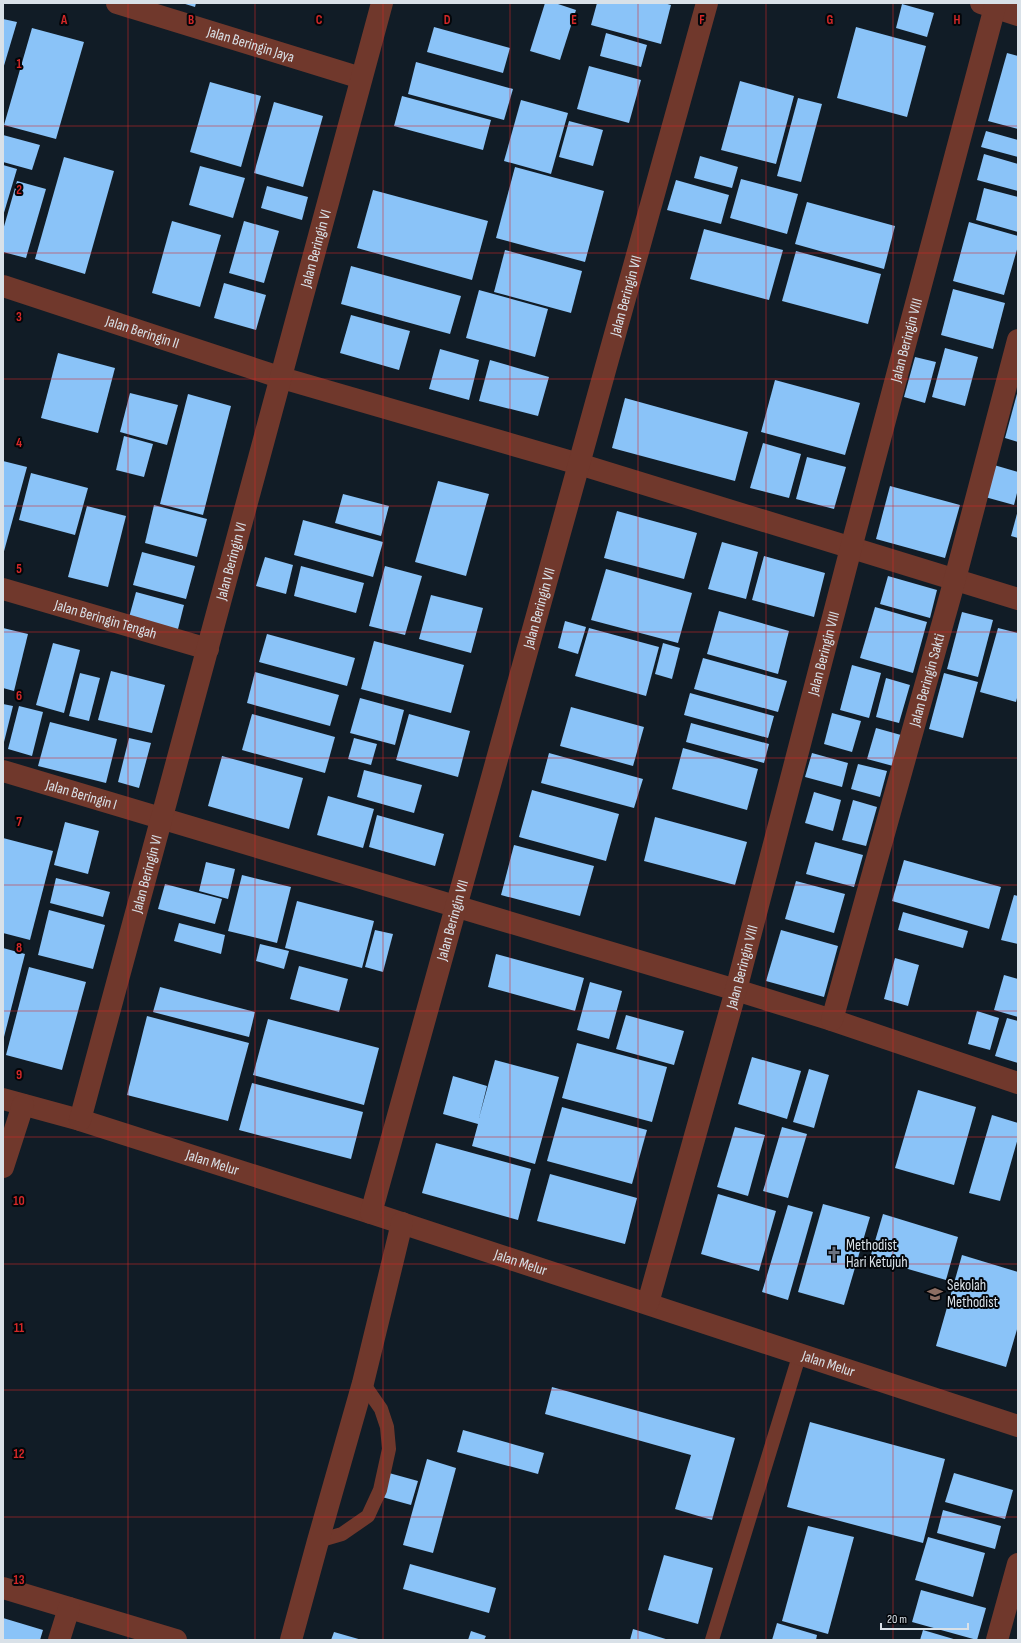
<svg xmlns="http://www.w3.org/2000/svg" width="1021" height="1643" viewBox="0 0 1021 1643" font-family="'Sofia Sans Condensed',sans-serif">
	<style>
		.building { fill: #8ac3f8 }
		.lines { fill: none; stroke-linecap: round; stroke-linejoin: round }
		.service { stroke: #70382c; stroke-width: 14 }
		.minor { stroke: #70382c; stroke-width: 22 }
		.tertiary { stroke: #70382c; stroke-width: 22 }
		.grid { fill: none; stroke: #d62828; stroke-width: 1; stroke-opacity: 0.55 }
		.labels { text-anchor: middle; stroke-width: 4; stroke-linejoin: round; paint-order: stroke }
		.street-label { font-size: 15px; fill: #d9e1e8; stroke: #03060a }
		.poi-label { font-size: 15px; fill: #d9e1e8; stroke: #03060a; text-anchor: start }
		.grid-label { font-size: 13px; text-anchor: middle; font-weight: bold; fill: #d62828; stroke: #03060a; stroke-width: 4; stroke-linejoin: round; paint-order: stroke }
	</style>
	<rect width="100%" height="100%" fill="#111c26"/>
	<g class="building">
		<path d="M182,3H196L195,7Z"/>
		<path d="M545,3H555L576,10L560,60L530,51Z"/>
		<path d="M597,3H664L671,5L661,44L591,25Z"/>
		<path d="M902,4L934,13L927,37L896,28Z"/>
		<path d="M3,19L17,22L3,69Z"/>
		<path d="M434,27L510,48L503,73L427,52Z"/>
		<path d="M856,27L926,46L907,117L837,98Z"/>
		<path d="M32,28L84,42L56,139L4,125Z"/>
		<path d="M606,33L647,45L641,67L600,56Z"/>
		<path d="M1007,53L1018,56V129L988,121Z"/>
		<path d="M416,62L513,89L504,120L408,94Z"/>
		<path d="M589,66L641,80L629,123L577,109Z"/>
		<path d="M740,81L794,96L776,164L721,150Z"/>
		<path d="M210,82L261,96L241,167L190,152Z"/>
		<path d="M402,96L491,120L483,150L394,126Z"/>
		<path d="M798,98L822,104L801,182L777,176Z"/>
		<path d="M521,100L568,113L551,174L504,161Z"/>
		<path d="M274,102L323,116L303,187L254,173Z"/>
		<path d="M569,121L603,130L593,166L559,157Z"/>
		<path d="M986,131L1018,140V157L981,147Z"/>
		<path d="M3,135L40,145L32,170L3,162Z"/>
		<path d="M984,154L1018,164V191L977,180Z"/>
		<path d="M700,156L738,167L732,188L694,178Z"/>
		<path d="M64,157L114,171L85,274L35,259Z"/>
		<path d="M3,165L17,169L3,216Z"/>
		<path d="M200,166L245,178L233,218L189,205Z"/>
		<path d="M515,167L604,191L585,262L496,238Z"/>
		<path d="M741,179L798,194L787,234L730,218Z"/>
		<path d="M676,180L729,195L721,224L667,210Z"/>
		<path d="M17,181L46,189L26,258L3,252V230Z"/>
		<path d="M267,186L308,197L302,220L261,208Z"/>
		<path d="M984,188L1018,197V232L976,220Z"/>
		<path d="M373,190L488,221L472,280L357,248Z"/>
		<path d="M807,202L895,226L884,269L795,244Z"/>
		<path d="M172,221L221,235L200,307L152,293Z"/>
		<path d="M244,221L279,231L264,283L229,273Z"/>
		<path d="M969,222L1018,236V246L1004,295L953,281Z"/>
		<path d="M704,229L783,250L769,300L690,279Z"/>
		<path d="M505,250L582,271L571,313L494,292Z"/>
		<path d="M796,251L881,274L868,324L782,301Z"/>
		<path d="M351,266L461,296L450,334L341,304Z"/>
		<path d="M224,283L266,295L256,330L214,318Z"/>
		<path d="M953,289L1005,303L993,349L941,335Z"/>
		<path d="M479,290L548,309L535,357L466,338Z"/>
		<path d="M351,315L410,331L399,370L340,353Z"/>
		<path d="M945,348L978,357L965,406L932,397Z"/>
		<path d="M440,349L479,360L469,400L429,389Z"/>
		<path d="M58,353L115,368L98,433L41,418Z"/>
		<path d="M915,357L936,362L925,403L904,397Z"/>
		<path d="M490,360L549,377L538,416L479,401Z"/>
		<path d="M775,380L860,403L845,455L761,432Z"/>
		<path d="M1018,390V442L1005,438Z"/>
		<path d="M130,393L178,405L167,445L120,432Z"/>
		<path d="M188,394L231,406L203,515L160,504Z"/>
		<path d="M625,398L748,432L735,481L612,448Z"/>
		<path d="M124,436L153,444L144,477L116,470Z"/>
		<path d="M763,443L801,454L789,498L750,488Z"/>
		<path d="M807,457L846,467L834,509L796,499Z"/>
		<path d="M3,461L27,467L3,555Z"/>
		<path d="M994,465L1018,472V489L1014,505L985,497Z"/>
		<path d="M31,473L88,488L75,535L19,520Z"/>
		<path d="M438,481L489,494L466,576L415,562Z"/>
		<path d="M890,486L960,505L945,558L876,539Z"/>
		<path d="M343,494L389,506L381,536L335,523Z"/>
		<path d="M154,505L207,519L197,557L145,543Z"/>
		<path d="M87,506L126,516L108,587L68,577Z"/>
		<path d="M1018,510V538L1011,536Z"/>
		<path d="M617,511L697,533L684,579L604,558Z"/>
		<path d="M303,520L383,542L373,577L294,555Z"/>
		<path d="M722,542L758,552L746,599L708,589Z"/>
		<path d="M142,552L195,566L186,599L133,585Z"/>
		<path d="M764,556L825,573L814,617L752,600Z"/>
		<path d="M265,557L293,565L286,594L256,586Z"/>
		<path d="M301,566L364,583L356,613L294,596Z"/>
		<path d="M385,566L422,576L405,635L369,626Z"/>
		<path d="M606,569L692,593L678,643L591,620Z"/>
		<path d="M888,576L937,590L930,618L880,604Z"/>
		<path d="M136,592L184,605L177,633L128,621Z"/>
		<path d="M431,595L483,608L471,653L419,639Z"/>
		<path d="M875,607L927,622L913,673L860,658Z"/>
		<path d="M719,611L789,631L778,674L707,654Z"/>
		<path d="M962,612L993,620L978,677L947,669Z"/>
		<path d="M565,621L586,627L578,654L558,648Z"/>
		<path d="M3,628L28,634L14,691L3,688Z"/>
		<path d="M589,628L659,647L646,696L575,676Z"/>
		<path d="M998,628L1018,633V694L1016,702L980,692Z"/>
		<path d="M267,634L355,658L347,686L259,662Z"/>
		<path d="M374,641L464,665L451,713L361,689Z"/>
		<path d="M53,643L80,650L64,713L36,705Z"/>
		<path d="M663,643L680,648L672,679L655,674Z"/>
		<path d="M703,658L787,681L778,712L694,689Z"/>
		<path d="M852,665L881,673L869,718L840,710Z"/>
		<path d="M111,671L165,685L152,733L98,720Z"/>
		<path d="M255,672L339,695L330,726L247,703Z"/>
		<path d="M80,673L100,678L89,721L69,716Z"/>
		<path d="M944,673L978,682L963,738L929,729Z"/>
		<path d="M886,678L910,685L899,723L876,717Z"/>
		<path d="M690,693L774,716L768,738L684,715Z"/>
		<path d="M360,698L404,710L395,745L350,733Z"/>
		<path d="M3,704L13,706L4,742H3Z"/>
		<path d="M19,706L43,712L32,756L8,749Z"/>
		<path d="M571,707L644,727L633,766L560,746Z"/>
		<path d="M832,713L861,721L852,752L824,744Z"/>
		<path d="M252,714L335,737L325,773L242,750Z"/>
		<path d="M409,714L470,731L458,777L396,760Z"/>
		<path d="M50,722L117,739L106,783L38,766Z"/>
		<path d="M691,723L769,744L764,763L686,742Z"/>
		<path d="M876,728L901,735L893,766L867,759Z"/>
		<path d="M129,738L151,743L139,788L118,782Z"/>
		<path d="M354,738L377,744L371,765L348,759Z"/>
		<path d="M683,748L758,769L747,810L672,789Z"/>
		<path d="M549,753L643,779L634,808L541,783Z"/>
		<path d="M812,753L848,763L842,787L805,777Z"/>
		<path d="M222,756L303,778L289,829L208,806Z"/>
		<path d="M858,764L887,771L880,797L851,789Z"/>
		<path d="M364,770L422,785L414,813L357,797Z"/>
		<path d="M532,790L619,814L606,861L519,837Z"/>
		<path d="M814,792L841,800L833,831L805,823Z"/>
		<path d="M328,796L374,809L363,848L317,835Z"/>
		<path d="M853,800L877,807L866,846L842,840Z"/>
		<path d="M377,815L444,834L435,866L369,847Z"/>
		<path d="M655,817L747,842L735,885L644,861Z"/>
		<path d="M65,822L99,831L88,874L54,865Z"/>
		<path d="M3,838L53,851L30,940L3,933Z"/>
		<path d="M815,842L863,855L854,887L806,874Z"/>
		<path d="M514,845L594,866L580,916L501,895Z"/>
		<path d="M904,860L1001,887L989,929L892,901Z"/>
		<path d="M206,862L235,869L228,899L199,891Z"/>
		<path d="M242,875L291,887L277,943L228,931Z"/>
		<path d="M56,878L110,892L103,917L50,903Z"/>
		<path d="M796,881L845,894L834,933L785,919Z"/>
		<path d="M165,884L222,899L215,924L158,909Z"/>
		<path d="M1014,895L1018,896V944L1001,940Z"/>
		<path d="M297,901L374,921L362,968L285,948Z"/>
		<path d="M49,910L105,925L93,969L38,955Z"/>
		<path d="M903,912L968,931L963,948L898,930Z"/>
		<path d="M179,923L225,935L221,954L174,941Z"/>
		<path d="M375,930L393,934L383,972L365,967Z"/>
		<path d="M781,930L838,946L824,997L766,981Z"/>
		<path d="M260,944L289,951L284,969L256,961Z"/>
		<path d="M3,948L25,954L4,1037L3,1036Z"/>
		<path d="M496,954L584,978L575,1011L488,987Z"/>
		<path d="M895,958L919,965L908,1006L884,999Z"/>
		<path d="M299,966L348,979L339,1012L290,999Z"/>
		<path d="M29,967L86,982L62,1070L6,1055Z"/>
		<path d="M1004,975L1018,979V1017L994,1010Z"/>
		<path d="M590,982L622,991L609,1039L577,1030Z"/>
		<path d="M160,987L255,1012L249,1037L153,1012Z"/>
		<path d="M977,1011L999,1018L990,1050L968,1044Z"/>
		<path d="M626,1015L684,1031L674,1065L616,1049Z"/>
		<path d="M147,1016L249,1043L228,1121L127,1095Z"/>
		<path d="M1007,1018L1018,1021V1063L995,1056Z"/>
		<path d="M268,1019L379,1048L364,1105L253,1075Z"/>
		<path d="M577,1043L667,1067L652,1122L562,1098Z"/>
		<path d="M752,1057L801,1071L787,1119L738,1104Z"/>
		<path d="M495,1060L559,1077L535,1164L472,1146L478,1124L443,1114L453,1076L487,1086L479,1118Z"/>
		<path d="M809,1069L829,1075L814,1128L793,1122Z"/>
		<path d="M252,1083L363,1112L351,1159L239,1130Z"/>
		<path d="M918,1090L976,1107L954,1185L895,1168Z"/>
		<path d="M562,1107L647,1130L632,1184L547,1161Z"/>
		<path d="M992,1115L1018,1123V1138L1000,1201L969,1193Z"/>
		<path d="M735,1127L765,1135L748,1196L717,1187Z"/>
		<path d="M782,1127L807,1134L788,1198L763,1191Z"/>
		<path d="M436,1143L531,1169L518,1220L422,1193Z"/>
		<path d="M550,1174L637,1198L625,1244L537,1221Z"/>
		<path d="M718,1194L776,1211L759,1271L701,1254Z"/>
		<path d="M823,1204L870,1217L844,1305L798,1292Z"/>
		<path d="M788,1205L813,1212L788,1300L762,1292Z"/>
		<path d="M883,1214L958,1237L946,1280L870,1258Z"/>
		<path d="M962,1255L1018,1272V1326L1006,1367L936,1346Z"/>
		<path d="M552,1387L735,1438L712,1520L675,1509L691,1455L545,1414Z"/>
		<path d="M810,1422L945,1459L923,1543L787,1507Z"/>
		<path d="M463,1430L544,1453L538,1474L457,1452Z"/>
		<path d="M427,1459L456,1468L433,1553L403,1545Z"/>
		<path d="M389,1473L418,1481L411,1505L382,1497Z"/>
		<path d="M954,1473L1013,1490L1005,1519L945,1502Z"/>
		<path d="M943,1510L1001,1526L995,1549L937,1533Z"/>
		<path d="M808,1526L854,1537L828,1634L782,1621Z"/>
		<path d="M928,1537L985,1553L973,1597L915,1580Z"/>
		<path d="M664,1555L713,1568L698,1624L648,1610Z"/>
		<path d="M410,1564L496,1588L489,1613L403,1589Z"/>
		<path d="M921,1590L986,1608L977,1640L912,1622Z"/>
		<path d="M3,1618L43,1630L40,1640H3Z"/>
		<path d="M777,1623L817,1635L816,1640H772Z"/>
		<path d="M633,1629L669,1640H630Z"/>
		<path d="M923,1630L957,1640H920Z"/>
		<path d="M471,1631L486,1636L484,1640H468Z"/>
		<path d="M334,1632L362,1640H331Z"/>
	</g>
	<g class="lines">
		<g class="service">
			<path d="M318,1541L342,1534L368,1516L380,1490L389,1449L387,1427L381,1409L363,1383"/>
			<path d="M712,1640L800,1353"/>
		</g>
		<g class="minor">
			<path id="s1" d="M117,3L361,78"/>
			<path d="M981,3L1018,15"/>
			<path id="s2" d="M3,286L282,378L579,464L1018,599"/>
			<path id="s3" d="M3,589L208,649"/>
			<path id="s4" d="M3,771L736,990L832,1020L1018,1083"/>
			<path id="s5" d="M832,1020L955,579L1018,340"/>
			<path id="s6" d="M3,1099L80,1120L371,1213L1018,1426"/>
			<path id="s7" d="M80,1120L382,3"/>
			<path d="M3,1167L23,1105"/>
			<path id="s8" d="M371,1213L707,3"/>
			<path id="s9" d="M648,1303L736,990L851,548L996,3"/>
			<path d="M3,1588L176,1640"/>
			<path d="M59,1640L69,1608"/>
			<path d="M291,1640L318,1541L363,1383L402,1223"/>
		</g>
		<path class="tertiary" d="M997,1640L1018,1564"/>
	</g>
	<path class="grid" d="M128,3V1640M255,3V1640M383,3V1640M510,3V1640M638,3V1640M766,3V1640M893,3V1640M3,126H1018M3,253H1018M3,379H1018M3,506H1018M3,632H1018M3,758H1018M3,885H1018M3,1011H1018M3,1137H1018M3,1264H1018M3,1390H1018M3,1517H1018"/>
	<defs>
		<symbol id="church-bare" viewBox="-9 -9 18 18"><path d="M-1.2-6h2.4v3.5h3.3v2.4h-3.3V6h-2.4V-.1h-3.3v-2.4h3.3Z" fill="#6b7280" stroke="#03060a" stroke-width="2.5" paint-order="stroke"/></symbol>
		<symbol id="school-bare" viewBox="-9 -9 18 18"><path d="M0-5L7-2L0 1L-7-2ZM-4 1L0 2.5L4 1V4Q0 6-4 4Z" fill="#8d6e63" stroke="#03060a" stroke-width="2.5" paint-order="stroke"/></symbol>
	</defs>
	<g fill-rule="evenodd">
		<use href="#church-bare" x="823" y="1243" width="22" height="22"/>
		<use href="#school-bare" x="924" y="1283" width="22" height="22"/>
	</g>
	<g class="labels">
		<g class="street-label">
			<text dy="5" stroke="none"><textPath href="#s1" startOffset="140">Jalan Beringin Jaya</textPath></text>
			<text dy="5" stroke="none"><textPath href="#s7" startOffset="903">Jalan Beringin VI</textPath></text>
			<text dy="5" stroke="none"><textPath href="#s8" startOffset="952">Jalan Beringin VII</textPath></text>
			<text dy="5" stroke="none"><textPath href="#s2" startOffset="147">Jalan Beringin II</textPath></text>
			<text dy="5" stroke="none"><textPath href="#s9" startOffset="997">Jalan Beringin VIII</textPath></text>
			<text dy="5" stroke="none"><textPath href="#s7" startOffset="579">Jalan Beringin VI</textPath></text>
			<text dy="5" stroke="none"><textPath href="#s8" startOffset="628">Jalan Beringin VII</textPath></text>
			<text dy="5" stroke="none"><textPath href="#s3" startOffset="107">Jalan Beringin Tengah</textPath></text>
			<text dy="5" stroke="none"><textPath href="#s9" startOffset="673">Jalan Beringin VIII</textPath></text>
			<text dy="5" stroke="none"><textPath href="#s5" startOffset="353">Jalan Beringin Sakti</textPath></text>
			<text dy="5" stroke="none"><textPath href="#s4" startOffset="82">Jalan Beringin I</textPath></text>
			<text dy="5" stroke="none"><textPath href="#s7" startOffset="255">Jalan Beringin VI</textPath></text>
			<text dy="5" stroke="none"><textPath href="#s8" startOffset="304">Jalan Beringin VII</textPath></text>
			<text dy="5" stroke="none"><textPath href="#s9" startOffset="349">Jalan Beringin VIII</textPath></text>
			<text dy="5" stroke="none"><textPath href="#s6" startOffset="219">Jalan Melur</textPath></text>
			<text dy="5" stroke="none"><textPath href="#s6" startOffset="543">Jalan Melur</textPath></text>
			<text dy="5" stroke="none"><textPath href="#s6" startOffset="867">Jalan Melur</textPath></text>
		</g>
		<g class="poi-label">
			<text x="846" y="1250">Methodist<tspan x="846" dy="17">Hari Ketujuh</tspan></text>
			<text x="947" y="1290">Sekolah<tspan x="947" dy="17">Methodist</tspan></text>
		</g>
	</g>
	<g class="grid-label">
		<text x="64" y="24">A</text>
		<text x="191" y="24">B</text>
		<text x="319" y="24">C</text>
		<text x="447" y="24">D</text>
		<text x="574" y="24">E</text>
		<text x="702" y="24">F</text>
		<text x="830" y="24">G</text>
		<text x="957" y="24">H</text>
		<text x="19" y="68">1</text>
		<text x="19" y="194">2</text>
		<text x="19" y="321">3</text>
		<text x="19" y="447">4</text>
		<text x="19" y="573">5</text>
		<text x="19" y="700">6</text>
		<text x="19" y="826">7</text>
		<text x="19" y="952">8</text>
		<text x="19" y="1079">9</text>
		<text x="19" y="1205">10</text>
		<text x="19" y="1332">11</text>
		<text x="19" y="1458">12</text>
		<text x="19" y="1584">13</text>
	</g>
	<rect width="1021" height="1643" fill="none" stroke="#d9e1e8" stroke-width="8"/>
	<path d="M881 1623v6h87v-6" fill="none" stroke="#d9e1e8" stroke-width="2"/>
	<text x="887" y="1623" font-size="12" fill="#d9e1e8" stroke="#03060a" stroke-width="3" paint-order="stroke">20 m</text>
</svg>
